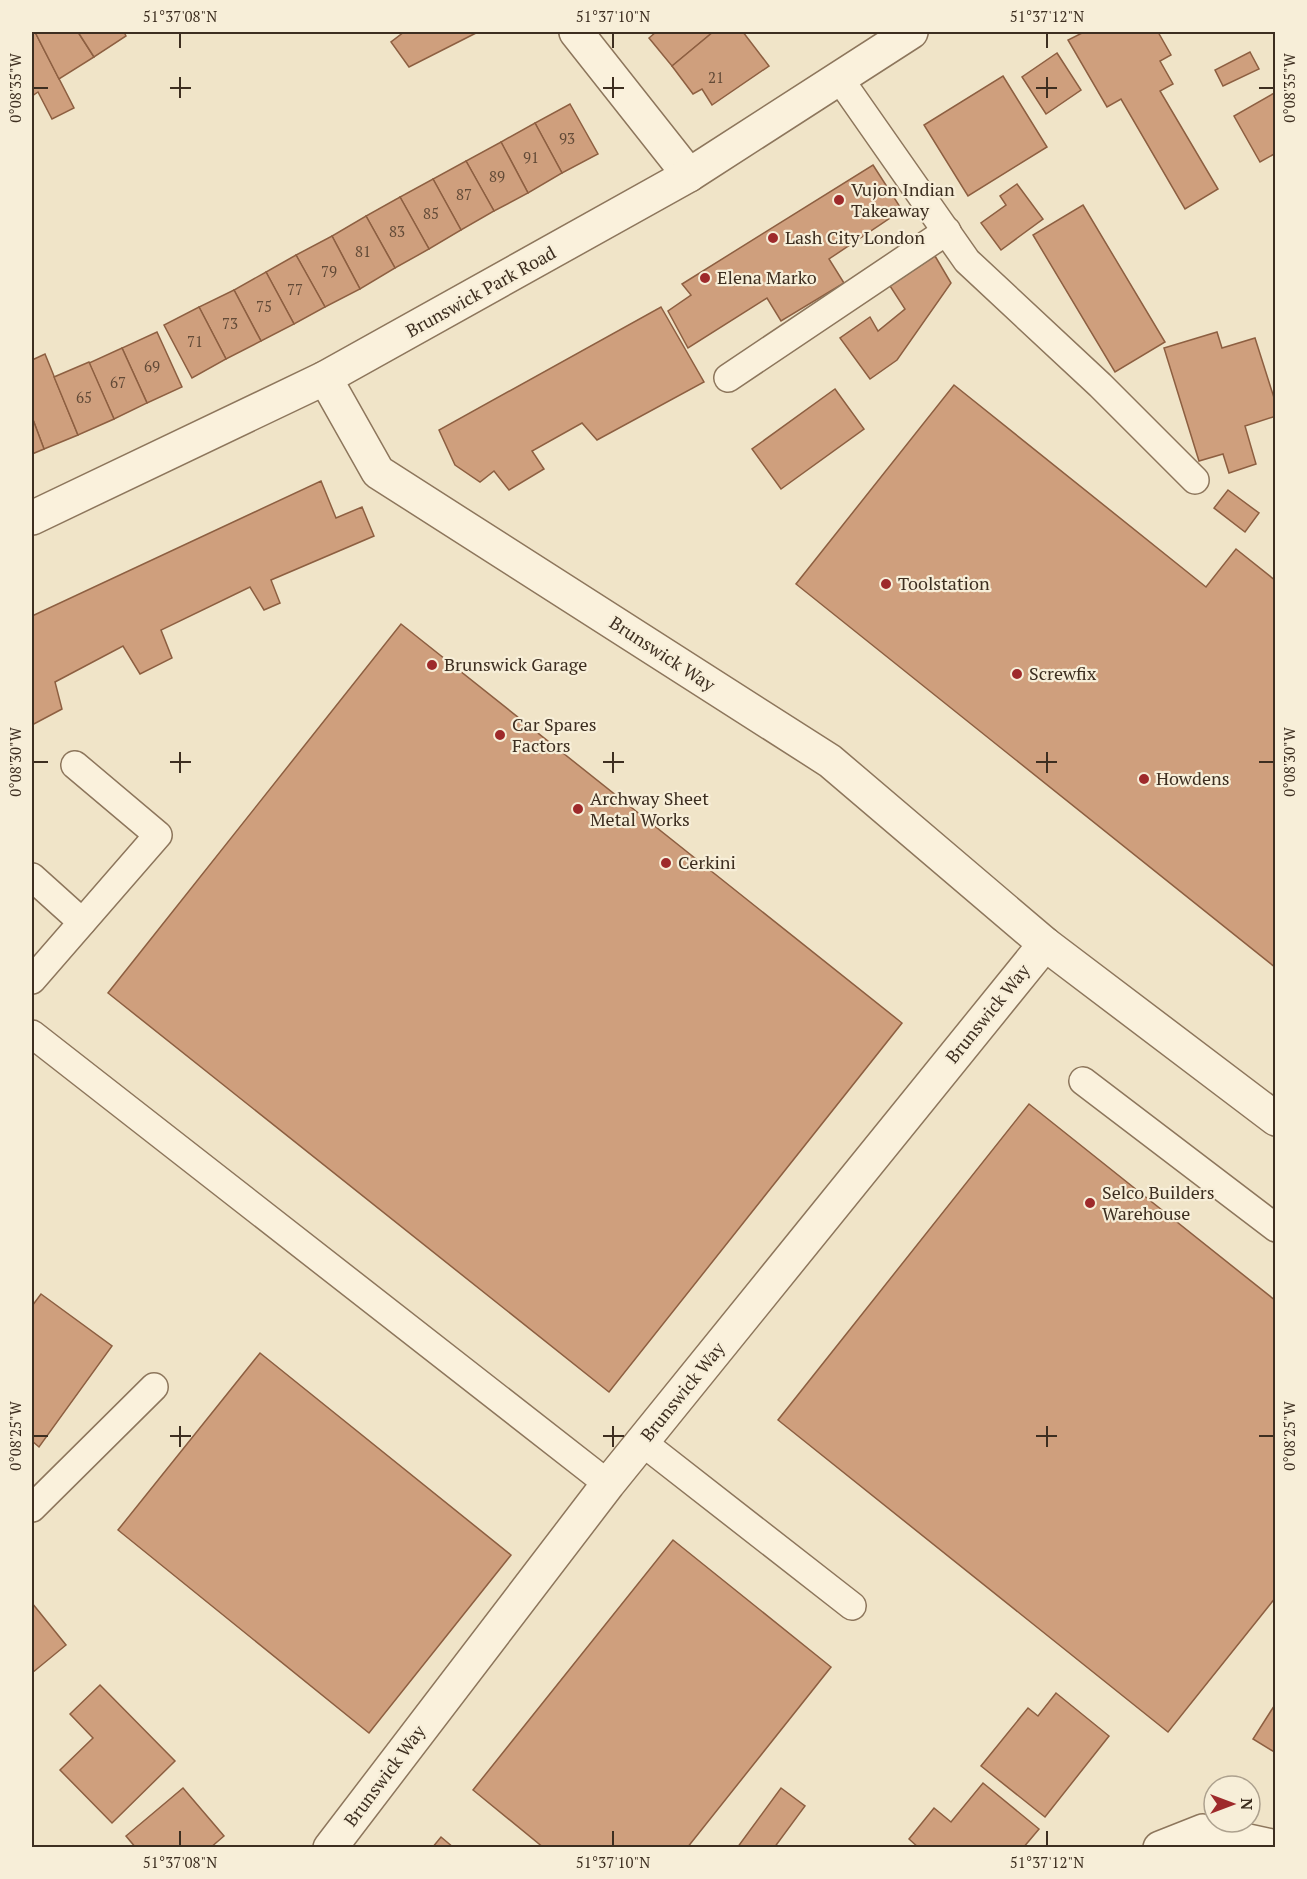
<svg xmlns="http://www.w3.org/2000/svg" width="1307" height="1879" viewBox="0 0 1307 1879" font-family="'PT Serif',serif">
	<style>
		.building { fill: #cf9f7d; stroke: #8d5f41; stroke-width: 1.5 }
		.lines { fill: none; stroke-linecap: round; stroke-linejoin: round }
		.service-casing { stroke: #8d765c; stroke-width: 30 }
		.minor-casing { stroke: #8d765c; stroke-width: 36 }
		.tertiary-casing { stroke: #8d765c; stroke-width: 36 }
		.service { stroke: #faf1dc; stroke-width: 27 }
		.minor { stroke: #faf1dc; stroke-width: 33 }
		.tertiary { stroke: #faf1dc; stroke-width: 33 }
		.ticks { fill: none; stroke: #3d2e20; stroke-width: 2 }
		.poi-dot { fill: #9e2a2b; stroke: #f7eed8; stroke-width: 2 }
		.labels { text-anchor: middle; stroke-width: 4.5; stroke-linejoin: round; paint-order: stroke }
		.number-label { font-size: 15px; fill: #624a37 }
		.poi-label { font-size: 18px; fill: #3d2e20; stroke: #f7eed8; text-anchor: start }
		.street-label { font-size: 18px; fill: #3d2e20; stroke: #f7eed8 }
		.neatline { fill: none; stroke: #3d2e20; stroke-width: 2 }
		.ticks-label { font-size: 15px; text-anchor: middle; fill: #3d2e20 }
	</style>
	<rect width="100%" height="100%" fill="#f0e4c8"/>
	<g class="building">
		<path d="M32,32H35L74,108L52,119L38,92L32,96Z"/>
		<path d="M35,32H78L94,57L59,79Z"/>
		<path d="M78,32H124L126,36L94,57Z"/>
		<path d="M404,32H478L409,67L391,42Z"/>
		<path d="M656,32H713L672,66L649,38Z"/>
		<path d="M713,32H743L769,66L712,105L702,89L693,94L672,66Z"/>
		<path d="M1084,32H1158L1171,55L1160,61L1173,84L1160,91L1218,189L1185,209L1121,99L1107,107L1068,40Z"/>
		<path d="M1250,52L1259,69L1223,86L1215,70Z"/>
		<path d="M1057,53L1081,90L1046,114L1022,77Z"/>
		<path d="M1003,76L1047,147L968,196L924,125Z"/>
		<path d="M1276,92V153L1260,162L1234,116Z"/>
		<path d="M570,104L598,154L562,173L535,123Z"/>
		<path d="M535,123L562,173L528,193L501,142Z"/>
		<path d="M501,142L528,193L494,211L466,161Z"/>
		<path d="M466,161L494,211L461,230L433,179Z"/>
		<path d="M873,165L902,210L829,259L844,283L781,321L767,298L688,348L668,311L691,295L682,284Z"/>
		<path d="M433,179L461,230L429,249L400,197Z"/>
		<path d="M1017,184L1043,219L1001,250L981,223L1006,205L1000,196Z"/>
		<path d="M400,197L429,249L395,268L366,216Z"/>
		<path d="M1083,205L1165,342L1115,372L1033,235Z"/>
		<path d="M366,216L395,268L360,289L332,236Z"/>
		<path d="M332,236L360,289L325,307L296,255Z"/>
		<path d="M296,255L325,307L294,324L266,272Z"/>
		<path d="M935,256L951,283L897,360L870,379L840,338L870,317L878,331L905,309L890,286Z"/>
		<path d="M266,272L294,324L261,341L234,290Z"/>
		<path d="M234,290L261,341L226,359L199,307Z"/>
		<path d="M199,307L226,359L192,378L164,325Z"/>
		<path d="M661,307L704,382L597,440L582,423L532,451L544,469L509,490L494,471L480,482L455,465L439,430Z"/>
		<path d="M157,332L182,387L147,403L122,348Z"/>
		<path d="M1217,332L1222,348L1255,338L1276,404V416L1245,426L1256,464L1229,473L1223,454L1199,461L1164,348Z"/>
		<path d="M122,348L147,403L114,419L89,363Z"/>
		<path d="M45,354L78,435L44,449L32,417V360Z"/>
		<path d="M89,362L114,419L78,435L54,377Z"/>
		<path d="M954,385L1206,587L1236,549L1276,581V968L796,584Z"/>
		<path d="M835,389L864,429L781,489L752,449Z"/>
		<path d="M32,417L44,449L32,454Z"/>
		<path d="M321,481L336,518L362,507L374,536L271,580L280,603L264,610L250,587L161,630L172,658L140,674L123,646L55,682L62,709L32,725V616Z"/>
		<path d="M1228,490L1259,513L1245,532L1214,508Z"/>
		<path d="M401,624L902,1023L609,1392L108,993Z"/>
		<path d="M1029,1104L1276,1301V1597L1168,1732L778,1420Z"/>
		<path d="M41,1294L112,1346L39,1447L32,1441V1306Z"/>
		<path d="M260,1353L511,1555L369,1733L118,1530Z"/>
		<path d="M673,1540L831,1667L687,1848H544L473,1790Z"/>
		<path d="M32,1603L66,1645L32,1673Z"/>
		<path d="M100,1685L175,1761L112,1823L60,1770L93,1738L70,1714Z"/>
		<path d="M1056,1693L1109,1736L1045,1817L981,1766L1028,1708L1038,1716Z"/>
		<path d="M1276,1703V1753L1253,1739Z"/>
		<path d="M983,1783L1039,1829L1023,1848H919L909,1839L934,1808L951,1822Z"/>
		<path d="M183,1788L224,1836L210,1848H136L126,1836Z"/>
		<path d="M781,1788L805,1806L774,1848H737Z"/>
		<path d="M441,1837L454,1848H432Z"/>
	</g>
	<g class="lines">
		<defs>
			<g id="service">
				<path d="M839,78L967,261L1100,385L1195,480"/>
				<path d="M728,378L947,231"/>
				<path d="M32,877L82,922"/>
				<path d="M32,980L158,835L75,765"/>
				<path d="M32,1034L608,1484"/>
				<path d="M1083,1081L1276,1228"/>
				<path d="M642,1442L852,1606"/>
				<path d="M32,1508L154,1387"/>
			</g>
			<g id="minor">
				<path d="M576,32L689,175"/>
				<path d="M325,378L378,472L830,761L1045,944L1276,1119"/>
				<path d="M330,1848L608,1484L1045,944"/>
				<path d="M1160,1848L1203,1831L1276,1847"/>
			</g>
			<path id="tertiary" d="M32,518L325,378L689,175L911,32"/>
		</defs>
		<use href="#service" class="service-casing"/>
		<use href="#minor" class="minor-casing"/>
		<use href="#tertiary" class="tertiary-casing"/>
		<use href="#service" class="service"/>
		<use href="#minor" class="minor"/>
		<use href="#tertiary" class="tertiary"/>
	</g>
	<path class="ticks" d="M180,33V48M613,33V48M1047,33V48M180,77V98M613,77V98M1047,77V98M33,88H48M170,88H191M603,88H624M1036,88H1057M1259,88H1274M180,752V773M613,752V773M1047,752V773M33,762H48M170,762H191M603,762H624M1036,762H1057M1259,762H1274M180,1426V1447M613,1426V1447M1047,1426V1447M33,1436H48M170,1436H191M603,1436H624M1036,1436H1057M1259,1436H1274M180,1831V1846M613,1831V1846M1047,1831V1846"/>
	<g class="poi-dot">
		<circle cx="839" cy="200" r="6"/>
		<circle cx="773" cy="238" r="6"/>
		<circle cx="705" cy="278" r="6"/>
		<circle cx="886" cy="584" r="6"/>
		<circle cx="432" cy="665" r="6"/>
		<circle cx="1017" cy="674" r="6"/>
		<circle cx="500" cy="735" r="6"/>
		<circle cx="1144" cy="779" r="6"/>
		<circle cx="578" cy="809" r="6"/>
		<circle cx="666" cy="863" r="6"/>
		<circle cx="1090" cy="1203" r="6"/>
	</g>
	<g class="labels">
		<g class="number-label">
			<text x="716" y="83">21</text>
			<text x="567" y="144">93</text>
			<text x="531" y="163">91</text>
			<text x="497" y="182">89</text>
			<text x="464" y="200">87</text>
			<text x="431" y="219">85</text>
			<text x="397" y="237">83</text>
			<text x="363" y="257">81</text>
			<text x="329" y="277">79</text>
			<text x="295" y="295">77</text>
			<text x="264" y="312">75</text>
			<text x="230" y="329">73</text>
			<text x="195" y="347">71</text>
			<text x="152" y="372">69</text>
			<text x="118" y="388">67</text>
			<text x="84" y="403">65</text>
		</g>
		<g class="poi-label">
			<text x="851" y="196">Vujon Indian<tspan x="851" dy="21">Takeaway</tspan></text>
			<text x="785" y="244">Lash City London</text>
			<text x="717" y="284">Elena Marko</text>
			<text x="898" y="590">Toolstation</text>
			<text x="444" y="671">Brunswick Garage</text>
			<text x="1029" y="680">Screwfix</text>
			<text x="512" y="731">Car Spares<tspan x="512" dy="21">Factors</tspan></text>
			<text x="1156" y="785">Howdens</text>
			<text x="590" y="805">Archway Sheet<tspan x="590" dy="21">Metal Works</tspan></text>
			<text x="678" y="869">Cerkini</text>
			<text x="1102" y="1199">Selco Builders<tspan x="1102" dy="21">Warehouse</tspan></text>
		</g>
		<g class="street-label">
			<text transform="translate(481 292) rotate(-29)" y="6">Brunswick Park Road</text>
			<text transform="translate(662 654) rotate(33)" y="6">Brunswick Way</text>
			<text transform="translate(988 1014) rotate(-51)" y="6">Brunswick Way</text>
			<text transform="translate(683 1392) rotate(-51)" y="6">Brunswick Way</text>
			<text transform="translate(385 1776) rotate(-53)" y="6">Brunswick Way</text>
		</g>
	</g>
	<rect width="1307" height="1879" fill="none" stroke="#f7eed8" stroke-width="66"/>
	<g transform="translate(1232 1804) rotate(90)"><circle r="28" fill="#f7eed8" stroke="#ada18e" stroke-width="1.5"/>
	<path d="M0-4.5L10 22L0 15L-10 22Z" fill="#9e2a2b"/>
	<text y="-9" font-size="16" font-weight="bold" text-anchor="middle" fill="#3d2e20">N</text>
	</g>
	<rect x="33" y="33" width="1241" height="1813" class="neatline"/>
	<g class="ticks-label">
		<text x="180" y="22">51°37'08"N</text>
		<text x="613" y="22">51°37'10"N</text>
		<text x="1047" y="22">51°37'12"N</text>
		<text transform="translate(1290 88) rotate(-90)" y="5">0°08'35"W</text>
		<text transform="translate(16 88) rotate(-90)" y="5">0°08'35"W</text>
		<text transform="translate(16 762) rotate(-90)" y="5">0°08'30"W</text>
		<text transform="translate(1290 762) rotate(-90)" y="5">0°08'30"W</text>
		<text transform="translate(1290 1436) rotate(-90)" y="5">0°08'25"W</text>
		<text transform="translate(16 1436) rotate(-90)" y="5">0°08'25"W</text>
		<text x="180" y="1868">51°37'08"N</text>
		<text x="613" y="1868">51°37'10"N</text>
		<text x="1047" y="1868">51°37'12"N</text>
	</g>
</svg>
